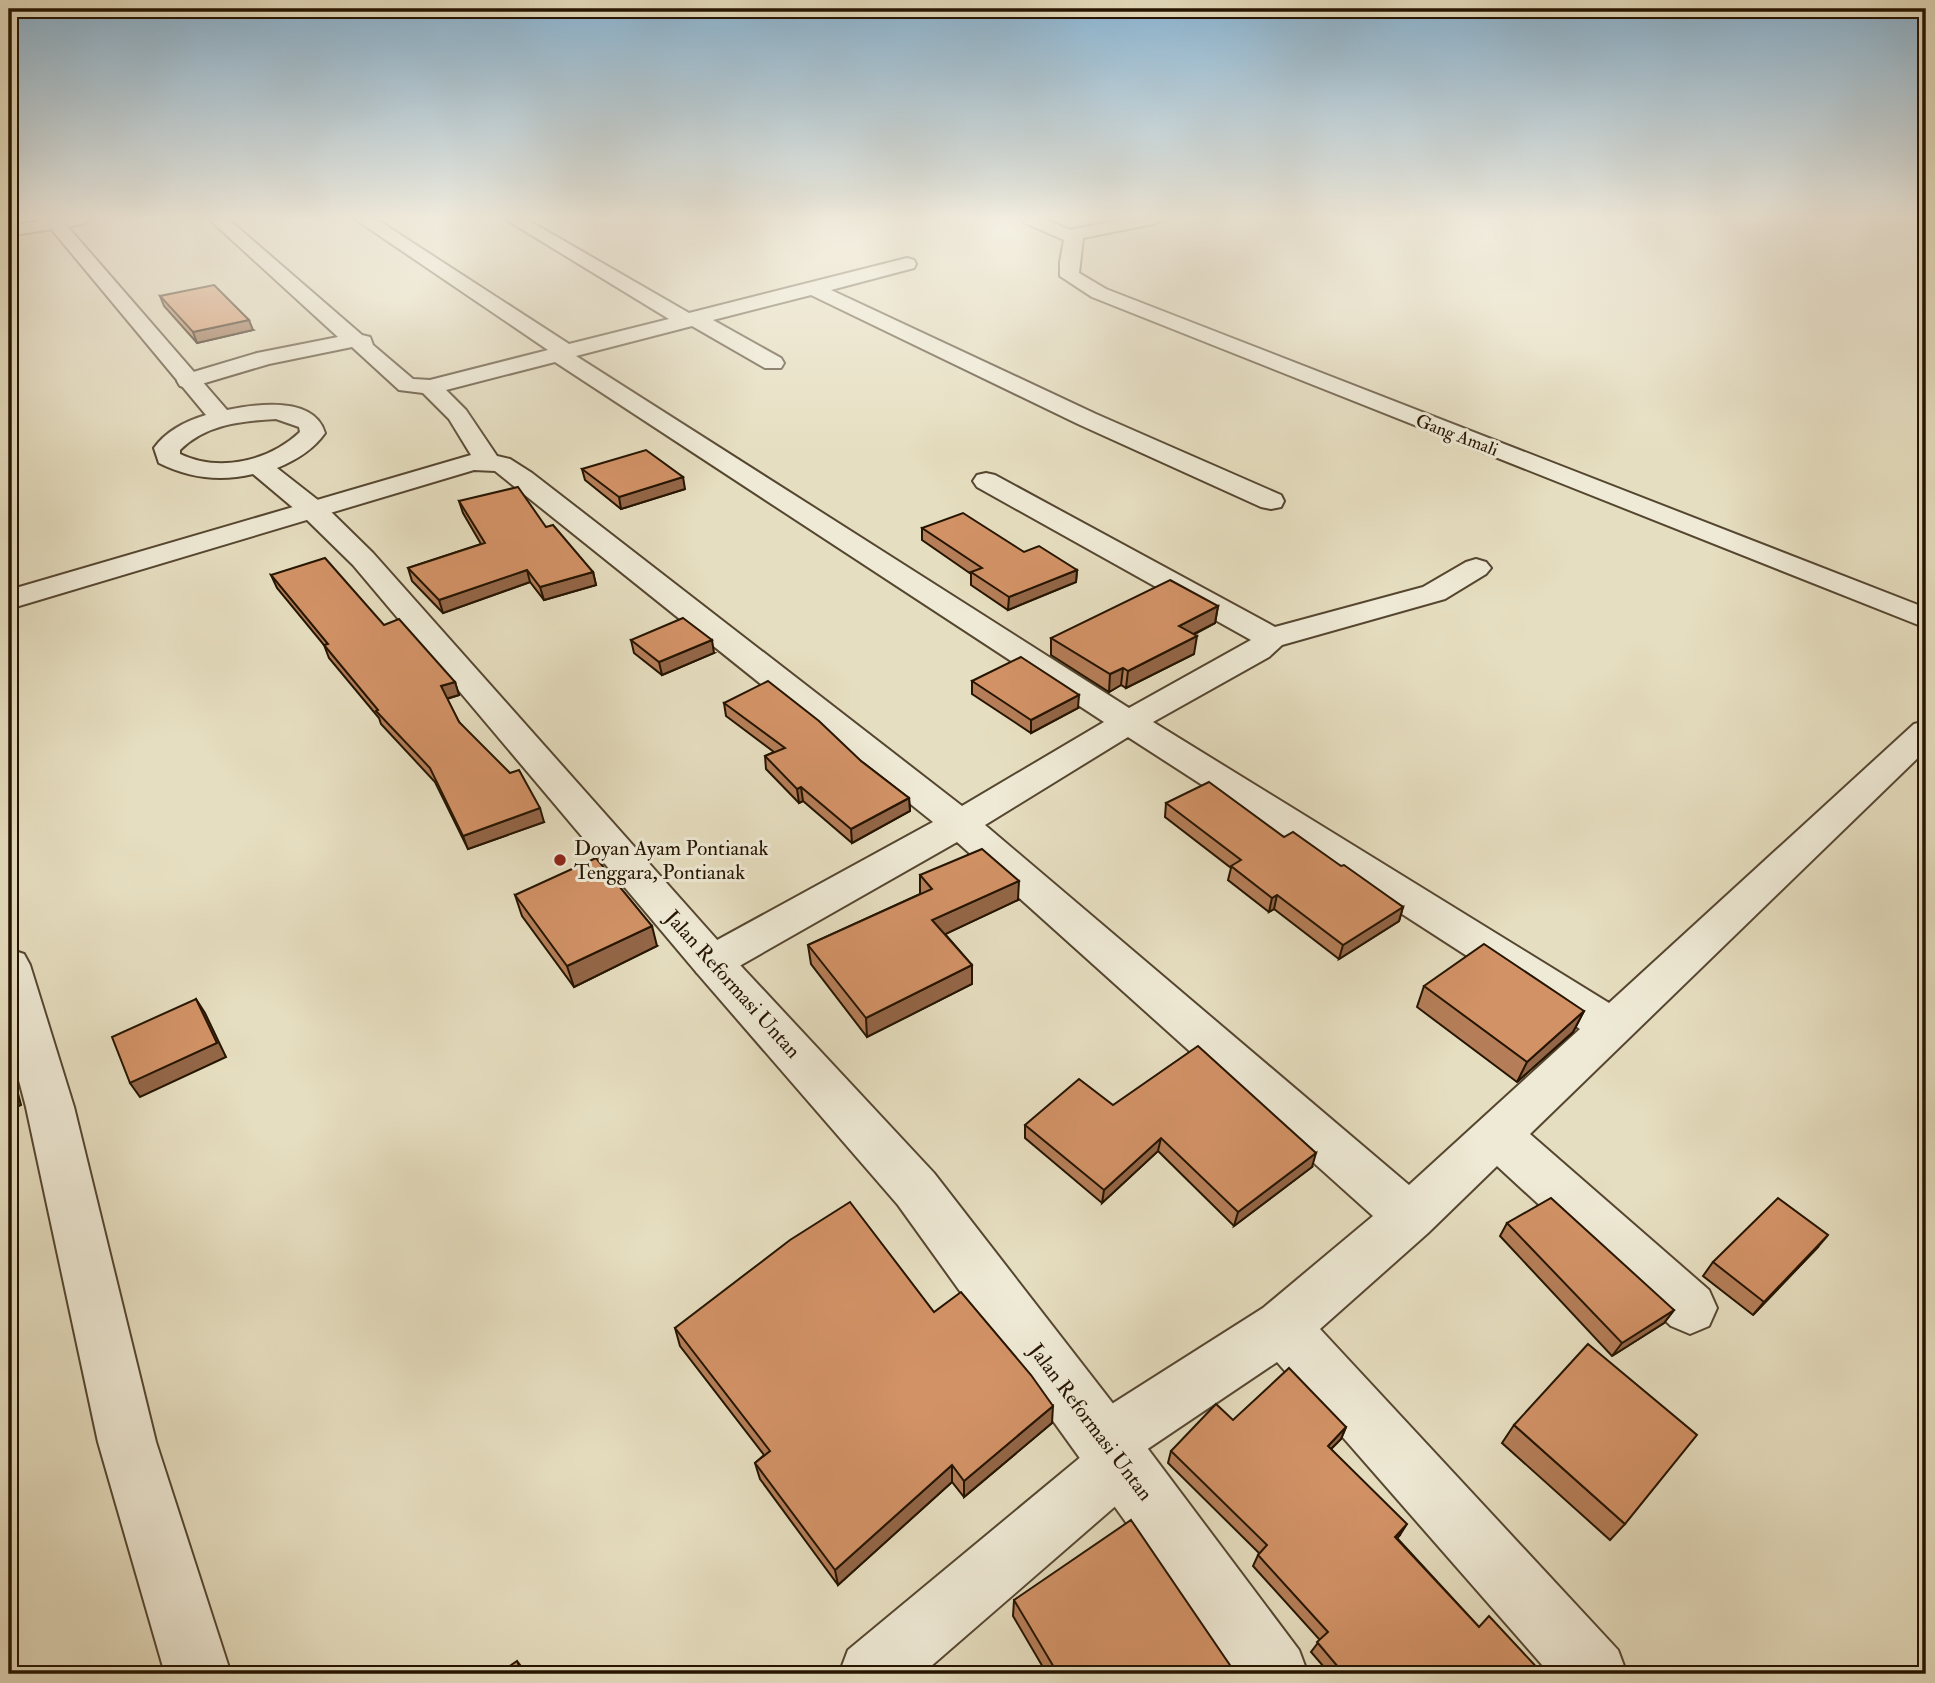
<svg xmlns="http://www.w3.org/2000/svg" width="1935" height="1683" viewBox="0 0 1935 1683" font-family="'IM FELL Double Pica',serif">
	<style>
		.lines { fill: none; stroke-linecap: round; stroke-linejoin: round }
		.minor-casing { stroke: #554630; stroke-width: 4 }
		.tertiary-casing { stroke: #554630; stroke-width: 4 }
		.minor { fill: #efead6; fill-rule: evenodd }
		.tertiary { fill: #efead6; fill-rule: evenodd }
		.wall { fill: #b57e58; stroke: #251400; stroke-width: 2 }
		.shaded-wall { fill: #936647; stroke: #251400; stroke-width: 2 }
		.building { fill: #d29266; stroke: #251400; stroke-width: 2 }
		.poi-dot { fill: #8f2418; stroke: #efead6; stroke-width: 2.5 }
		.labels { text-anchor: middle; stroke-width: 6; stroke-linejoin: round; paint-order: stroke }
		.far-street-label { font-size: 18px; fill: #251400; stroke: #efead6 }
		.poi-label { font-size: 21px; fill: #251400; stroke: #efead6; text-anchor: start }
		.street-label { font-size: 21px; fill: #251400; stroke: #efead6 }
	</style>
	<rect width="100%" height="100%" fill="#e6dec0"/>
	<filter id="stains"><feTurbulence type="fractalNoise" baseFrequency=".00286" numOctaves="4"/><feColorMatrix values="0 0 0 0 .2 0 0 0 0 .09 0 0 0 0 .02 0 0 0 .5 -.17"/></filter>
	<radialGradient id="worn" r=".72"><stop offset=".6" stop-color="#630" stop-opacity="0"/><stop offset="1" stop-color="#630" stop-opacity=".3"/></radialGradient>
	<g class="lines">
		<defs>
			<g id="minor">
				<path d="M52,219H92L83,224L9,236V226Z"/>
				<path d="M209,219H228L362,335L370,337L373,345L413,379L430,380L548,350L355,219H376L569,344L669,319L505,219H526L689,313L907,258L914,260L916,264L914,268L831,290L1096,414L1281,495L1284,501L1281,507L1271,509L1261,507L1078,424L811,295L713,320L781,358L784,363L781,368H765L692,326L576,356L1129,708L1251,640L977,487L973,481L977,475L986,473L995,475L1275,627L1423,587L1466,562L1476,559L1486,562L1491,568L1486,574L1445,599L1282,645L1269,657L1153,722L1609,1003L1914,724L1926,721V750L1530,1134L1709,1290L1717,1308L1709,1326L1690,1334L1671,1326L1497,1166L1428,1233L1320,1329L1618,1650L1627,1674H1550L1277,1362L1146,1450L1151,1462L1142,1483L922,1674H839L848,1650L1082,1456L1077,1442L1085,1421L1263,1308L1373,1216L957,842L727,973L712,978L697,973L691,962L697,951L933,822L495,471L474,470L9,609V590L471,455L449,419L423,393L399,390L352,347L269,364L188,388L180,386L177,381L180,376L257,353L338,337ZM555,362L1104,722L962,806L532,473L510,459L497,456L466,410L446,390ZM1128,737L1580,1029L1409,1185L985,825Z"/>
				<path d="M1022,219H1045L1070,230L1126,219H1162L1153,224L1083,238L1079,273L1106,289L1926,608V628L1092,297L1060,276V262L1064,240L1025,223Z"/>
				<path d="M9,949L24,954L30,965L74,1107L156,1442L231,1674H165L98,1442L26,1107L9,1043Z"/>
			</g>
			<path id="tertiary" d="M43,219H61L227,410C257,404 314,396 325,433C313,450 296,460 277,468L323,504L373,553L727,951L934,1173L1142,1441L1299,1650L1308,1674H1235L898,1205L697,973L353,565L303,516L253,474C220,482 189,478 159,463L154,448C166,431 186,421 206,415ZM276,419L299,427L300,432C269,461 220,473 180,454V450C206,424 241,421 276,419Z"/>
		</defs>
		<use href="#minor" class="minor-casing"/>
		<use href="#tertiary" class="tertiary-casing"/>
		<use href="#minor" class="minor"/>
		<use href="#tertiary" class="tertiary"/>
	</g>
	<g class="wall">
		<path d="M160,296L253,330L197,343L164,306Z"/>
		<path d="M582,469L685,489L621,509L585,480Z"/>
		<path d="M459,501L546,527L593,572L596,585L544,600L530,582L443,613L412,581L408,568L481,544L463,513Z"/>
		<path d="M922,528L1024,552L1077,570L1076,582L1008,610L971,585V574L922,540Z"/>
		<path d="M271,575L384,625L455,682L459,695L447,699L459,722L544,822L468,849L435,782L381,724L379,718L329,658L324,645L277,588Z"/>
		<path d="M1218,606L1215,623L1193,635L1194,654L1126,688L1121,685L1109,692L1051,655V638Z"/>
		<path d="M631,640L714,653L662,675L634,653Z"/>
		<path d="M972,681L1078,708L1031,733L972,694Z"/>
		<path d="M724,703L861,761L909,798L910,811L852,843L803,801L799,803L766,769L765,756L774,752L726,716Z"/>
		<path d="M1166,803L1284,837L1341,866L1403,907L1399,921L1339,959L1274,909L1269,912L1228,880L1231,868L1165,817Z"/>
		<path d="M920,875L1018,900L945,934L972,965V984L867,1037L811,964L808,945L920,894Z"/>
		<path d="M515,895L657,946L574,987L522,916Z"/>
		<path d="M1424,986L1584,1011L1573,1032L1517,1082L1417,1007Z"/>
		<path d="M1113,1105L1312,1167L1234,1226L1158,1151L1102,1203L1025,1138V1125Z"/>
		<path d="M1507,1223L1674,1310L1664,1323L1612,1356L1500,1236Z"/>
		<path d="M1817,1248L1753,1315L1703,1276L1713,1262Z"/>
		<path d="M934,1312L1052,1423L964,1497L952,1482L838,1585L760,1479L755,1463L764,1455L680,1346L675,1328Z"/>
		<path d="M1233,1420L1346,1427L1341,1439L1331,1449L1400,1535L1397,1538L1479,1627L1543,1674H1330L1311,1652L1320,1640L1253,1566L1259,1553L1168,1463L1171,1451Z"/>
		<path d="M1514,1425L1625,1524L1610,1540L1502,1443Z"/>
		<path d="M1014,1600L1236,1674H1047L1013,1616Z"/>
	</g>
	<g class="shaded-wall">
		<path d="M9,219H15L17,222L9,224Z"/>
		<path d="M249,320L253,330L197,343L193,332Z"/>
		<path d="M683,477L685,489L621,509L619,497Z"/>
		<path d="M527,570L530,582L443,613L439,600Z"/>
		<path d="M1077,570L1076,582L1008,610L1009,597Z"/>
		<path d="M593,572L596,585L544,600L540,587Z"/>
		<path d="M1218,606L1215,623L1176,643L1179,626Z"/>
		<path d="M1197,636L1194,654L1126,688L1128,671Z"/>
		<path d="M712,640L714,653L662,675L659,662Z"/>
		<path d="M1123,668L1121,685L1109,692L1110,674Z"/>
		<path d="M455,682L459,695L445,699L441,686Z"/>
		<path d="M1079,695L1078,708L1031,733V720Z"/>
		<path d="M801,787L803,801L799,803L797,789Z"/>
		<path d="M909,798L910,811L852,843L851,829Z"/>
		<path d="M540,808L544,822L468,849L463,836Z"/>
		<path d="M1019,881L1018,900L933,940L932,920Z"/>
		<path d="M1277,895L1274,909L1269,912L1272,898Z"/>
		<path d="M1403,907L1399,921L1339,959L1343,945Z"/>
		<path d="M652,926L657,946L574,987L567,966Z"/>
		<path d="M972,965V984L867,1037L866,1018Z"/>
		<path d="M196,999L205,1013L226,1057L140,1097L130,1083Z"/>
		<path d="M1584,1011L1573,1032L1517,1082L1527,1062Z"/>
		<path d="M9,1064L11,1067L21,1105L9,1111Z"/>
		<path d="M1161,1138L1158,1151L1102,1203L1104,1190Z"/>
		<path d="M9,1152L15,1176L9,1178Z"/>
		<path d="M1316,1153L1312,1167L1234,1226L1238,1212Z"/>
		<path d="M1828,1235L1817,1248L1753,1315L1764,1302Z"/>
		<path d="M1674,1310L1664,1323L1612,1356L1622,1343Z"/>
		<path d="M1053,1406L1052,1423L964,1497V1481Z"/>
		<path d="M1346,1427L1341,1439L1322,1458L1328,1446Z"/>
		<path d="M952,1465V1482L838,1585L835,1570Z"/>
		<path d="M1407,1524L1400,1535L1389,1548L1395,1537Z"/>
		<path d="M517,1661L527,1674H522Z"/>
	</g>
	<g class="building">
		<path d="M214,285L249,320L193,332L160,296Z"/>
		<path d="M646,450L683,477L619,497L582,469Z"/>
		<path d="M518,487L546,527L553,525L593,572L540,587L527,570L439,600L408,568L485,543L459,501Z"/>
		<path d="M963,513L1024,552L1039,546L1077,570L1009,597L971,572L982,568L922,528Z"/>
		<path d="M325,558L384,625L399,619L455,682L441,686L459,722L510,773L519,770L540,808L463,836L430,768L376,711L378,710L324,645L328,644L271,575Z"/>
		<path d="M1170,580L1218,606L1179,626L1197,636L1128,671L1123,668L1110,674L1051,638Z"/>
		<path d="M683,618L712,640L659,662L631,640Z"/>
		<path d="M1021,657L1079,695L1031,720L972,681Z"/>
		<path d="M768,681L819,721L861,761L909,798L851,829L801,787L797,789L765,756L785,748L724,703Z"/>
		<path d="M1209,782L1284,837L1293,832L1341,866L1344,865L1403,907L1343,945L1277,895L1272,898L1231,866L1241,860L1166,803Z"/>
		<path d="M982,849L1019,881L932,920L972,965L866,1018L808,945L932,889L920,875Z"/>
		<path d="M596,858L652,926L567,966L515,895Z"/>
		<path d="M1484,944L1584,1011L1527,1062L1424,986Z"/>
		<path d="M196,999L217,1043L130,1083L112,1037Z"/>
		<path d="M1198,1046L1316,1153L1238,1212L1161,1138L1104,1190L1025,1125L1079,1079L1113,1105Z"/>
		<path d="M1551,1198L1674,1310L1622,1343L1507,1223Z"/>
		<path d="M1778,1198L1828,1235L1764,1302L1713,1262Z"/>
		<path d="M850,1202L934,1312L961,1292L1031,1375L1053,1406L964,1481L952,1465L835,1570L755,1463L770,1451L675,1328L790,1240Z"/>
		<path d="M1588,1344L1697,1435L1625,1524L1514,1425Z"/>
		<path d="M1289,1368L1346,1427L1328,1446L1407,1524L1395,1537L1479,1627L1489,1616L1543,1674H1344L1317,1642L1328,1632L1258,1555L1267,1545L1171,1451L1216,1404L1233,1420Z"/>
		<path d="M1131,1520L1236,1674H1058L1014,1600Z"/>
		<path d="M517,1661L522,1674H498Z"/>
	</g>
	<linearGradient id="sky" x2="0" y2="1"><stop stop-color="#89b6d6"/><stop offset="0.48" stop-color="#f4f0e3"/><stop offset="1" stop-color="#f4f0e3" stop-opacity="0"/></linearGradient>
	<rect width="1935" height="454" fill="url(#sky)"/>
	<circle class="poi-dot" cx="560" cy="860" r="7"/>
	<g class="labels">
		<g class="far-street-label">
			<text transform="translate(1457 435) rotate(21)" y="6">Gang Amali</text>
		</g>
		<g class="poi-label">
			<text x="574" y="855">Doyan Ayam Pontianak<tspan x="574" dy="24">Tenggara, Pontianak</tspan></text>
		</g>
		<g class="street-label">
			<text transform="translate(733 984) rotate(48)" y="7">Jalan Reformasi Untan</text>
			<text transform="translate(1091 1422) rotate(53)" y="7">Jalan Reformasi Untan</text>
		</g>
	</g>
	<rect width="1935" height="1683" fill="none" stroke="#e6dec0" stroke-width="35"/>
	<rect x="10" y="10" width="1914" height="1662" fill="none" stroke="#251400" stroke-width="3.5"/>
	<rect x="18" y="18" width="1900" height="1648" fill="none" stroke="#251400" stroke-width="2"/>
	<rect width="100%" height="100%" filter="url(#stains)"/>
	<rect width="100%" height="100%" fill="url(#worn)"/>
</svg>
